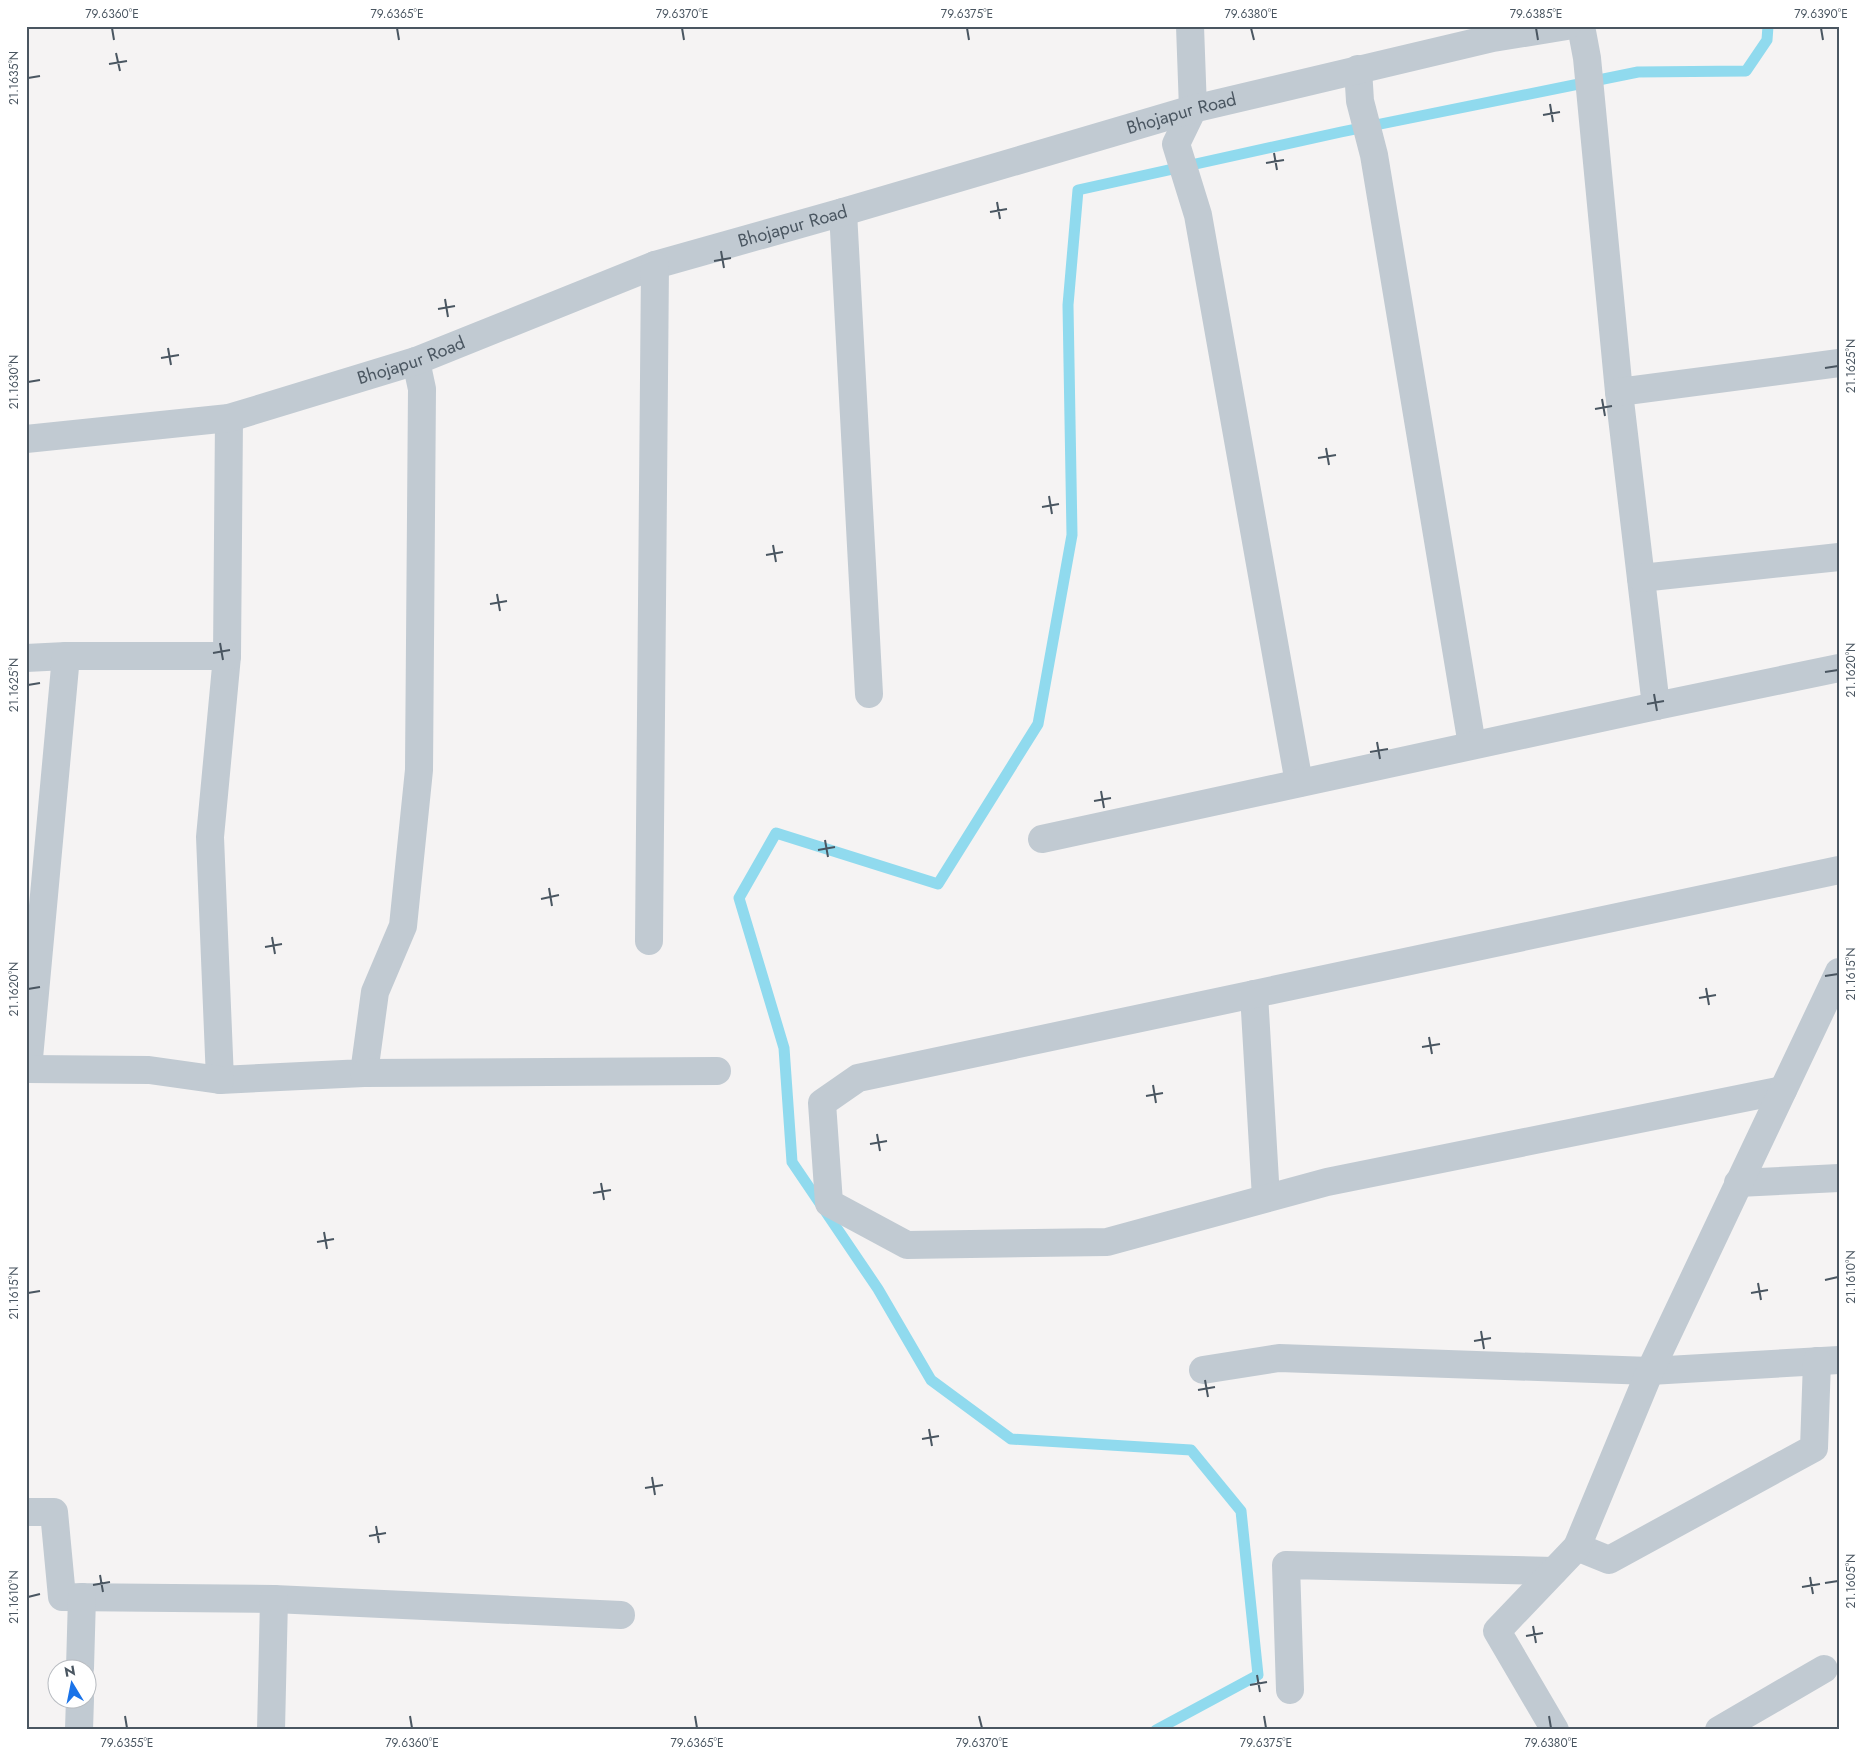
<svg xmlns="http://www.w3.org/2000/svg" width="1865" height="1756" viewBox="0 0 1865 1756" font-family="Jost,sans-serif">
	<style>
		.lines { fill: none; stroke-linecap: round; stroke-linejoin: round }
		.stream { stroke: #90daee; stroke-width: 11 }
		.minor { stroke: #c1cad2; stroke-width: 28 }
		.ticks { fill: none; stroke: #4a5661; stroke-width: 2 }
		.labels { text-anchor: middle; stroke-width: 4.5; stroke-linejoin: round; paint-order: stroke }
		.street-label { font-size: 18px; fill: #4a5661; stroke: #fff }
		.neatline { fill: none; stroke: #4a5661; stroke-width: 2 }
		.ticks-label { font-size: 12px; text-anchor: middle; fill: #4a5661 }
	</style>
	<rect width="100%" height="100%" fill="#f5f3f3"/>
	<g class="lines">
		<path class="stream" d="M1156,1730L1258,1675L1241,1511L1191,1450L1011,1439L931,1380L878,1289L792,1162L784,1048L739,898L776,833L938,884L1038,724L1072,535L1068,305L1078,190L1341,132L1638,72L1746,71L1767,40L1768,26"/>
		<g class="minor">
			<path d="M1190,26L1193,109L1176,144L1198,215L1299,783"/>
			<path d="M1581,26L1587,58L1619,392L1656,706"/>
			<path d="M1358,69L1360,101L1374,155L1472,745"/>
			<path d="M843,212L869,694"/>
			<path d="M1619,392L1839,363"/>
			<path d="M229,418L227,656L210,837L220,1080L364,1073L375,992L403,926L419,770L422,389L416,361"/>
			<path id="s1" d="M26,439L229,418L416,361L655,265L843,212L1193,109L1493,38L1567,26"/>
			<path d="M1641,578L1839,557"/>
			<path d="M26,658L66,656"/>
			<path d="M1042,839L1656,706L1839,668"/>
			<path d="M649,941L655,265"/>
			<path d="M1254,994L1266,1198"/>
			<path d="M26,1069H28L66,656H227"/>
			<path d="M28,1069L149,1070L220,1080"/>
			<path d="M364,1073L717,1071"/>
			<path d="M1783,1090L1327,1182L1107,1242L907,1245L829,1203L822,1103L858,1078L1839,870"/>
			<path d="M1738,1183L1839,1178"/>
			<path d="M1203,1370L1279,1358L1650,1371L1839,1360"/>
			<path d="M26,1512H54L62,1597L274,1599L621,1615"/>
			<path d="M1577,1547L1609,1560L1814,1448L1817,1361"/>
			<path d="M80,1668L82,1597"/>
			<path d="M1290,1690L1286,1565L1554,1571"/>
			<path d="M79,1730L80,1698"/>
			<path d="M271,1730L274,1599"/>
			<path d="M1555,1730L1497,1631L1577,1547L1650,1371L1839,972"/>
			<path d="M1719,1730L1824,1669"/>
		</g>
	</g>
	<path class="ticks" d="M112,28L114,40M397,28L399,40M682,28L684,40M967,28L969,40M1251,28L1254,40M1536,28L1538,40M1821,28L1823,40M116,53L120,71M109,64L127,61M28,78L40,76M1550,104L1553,122M1543,115L1560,112M1274,153L1277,170M1266,163L1284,160M997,202L1000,219M990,212L1007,209M721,251L724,268M714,261L731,258M445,299L448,317M438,309L455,306M168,348L171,365M161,358L179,355M1825,368L1838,366M28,382L40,380M1602,399L1605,416M1595,409L1612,406M1326,448L1329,465M1318,458L1336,455M1049,496L1052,514M1042,507L1059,504M773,545L776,562M766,555L783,552M497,594L500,611M490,604L507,601M220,643L223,660M213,653L230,650M1825,672L1838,670M28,685L40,683M1654,694L1657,711M1647,704L1664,701M1377,742L1380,759M1370,752L1388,749M1101,791L1104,808M1094,801L1111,798M825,840L828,857M818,850L835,847M549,888L552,906M541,899L559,895M272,937L275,954M265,947L282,944M1825,976L1838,974M1706,988L1709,1005M28,989L40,987M1699,998L1716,995M1429,1037L1432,1054M1422,1047L1440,1044M1153,1085L1156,1103M1146,1096L1163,1093M877,1134L880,1151M870,1144L887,1141M601,1183L604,1200M593,1193L611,1190M324,1232L327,1249M317,1242L334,1239M1825,1280L1838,1277M1758,1283L1761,1300M28,1293L40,1291M1751,1293L1768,1290M1481,1331L1484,1349M1474,1341L1491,1338M1205,1380L1208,1397M1198,1390L1215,1387M929,1429L932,1446M922,1439L939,1436M652,1477L655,1495M645,1488L663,1485M376,1526L379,1543M369,1536L386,1533M100,1575L103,1592M1810,1577L1813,1594M1825,1583L1838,1581M93,1585L110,1582M1802,1587L1820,1584M28,1597L40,1594M1533,1626L1536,1643M1526,1636L1543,1633M1257,1675L1260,1692M1250,1685L1267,1682M125,1716L127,1728M410,1716L412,1728M695,1716L697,1728M979,1716L982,1728M1264,1716L1266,1728M1549,1716L1551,1728"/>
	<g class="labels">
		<g class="street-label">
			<text dy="6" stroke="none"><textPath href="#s1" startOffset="1205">Bhojapur Road</textPath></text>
			<text dy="6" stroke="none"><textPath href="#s1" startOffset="800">Bhojapur Road</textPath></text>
			<text dy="6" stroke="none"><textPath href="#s1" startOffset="395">Bhojapur Road</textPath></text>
		</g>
	</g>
	<rect width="1865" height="1756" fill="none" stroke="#ffffff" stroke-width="55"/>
	<g transform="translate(72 1684) rotate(350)"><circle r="24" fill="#ffffff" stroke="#b7bbc0"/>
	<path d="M0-4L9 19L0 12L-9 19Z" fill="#1a73e8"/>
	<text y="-8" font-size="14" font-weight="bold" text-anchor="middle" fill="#4a5661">N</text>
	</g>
	<rect x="28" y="28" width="1810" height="1700" class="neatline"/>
	<g class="ticks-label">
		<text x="112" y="18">79.6360°E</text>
		<text x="397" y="18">79.6365°E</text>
		<text x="682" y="18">79.6370°E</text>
		<text x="967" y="18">79.6375°E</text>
		<text x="1251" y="18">79.6380°E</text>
		<text x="1536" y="18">79.6385°E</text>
		<text x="1821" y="18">79.6390°E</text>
		<text transform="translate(14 78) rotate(-90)" y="4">21.1635°N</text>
		<text transform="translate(1851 366) rotate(-90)" y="4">21.1625°N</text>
		<text transform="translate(14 382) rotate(-90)" y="4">21.1630°N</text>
		<text transform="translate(1851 670) rotate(-90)" y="4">21.1620°N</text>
		<text transform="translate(14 685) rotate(-90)" y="4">21.1625°N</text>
		<text transform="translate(1851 974) rotate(-90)" y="4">21.1615°N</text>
		<text transform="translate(14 989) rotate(-90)" y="4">21.1620°N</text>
		<text transform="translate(1851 1277) rotate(-90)" y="4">21.1610°N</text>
		<text transform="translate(14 1293) rotate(-90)" y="4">21.1615°N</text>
		<text transform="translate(1851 1581) rotate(-90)" y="4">21.1605°N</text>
		<text transform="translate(14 1597) rotate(-90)" y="4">21.1610°N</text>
		<text x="127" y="1747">79.6355°E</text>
		<text x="412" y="1747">79.6360°E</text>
		<text x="697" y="1747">79.6365°E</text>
		<text x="982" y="1747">79.6370°E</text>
		<text x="1266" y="1747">79.6375°E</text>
		<text x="1551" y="1747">79.6380°E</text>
	</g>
</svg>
